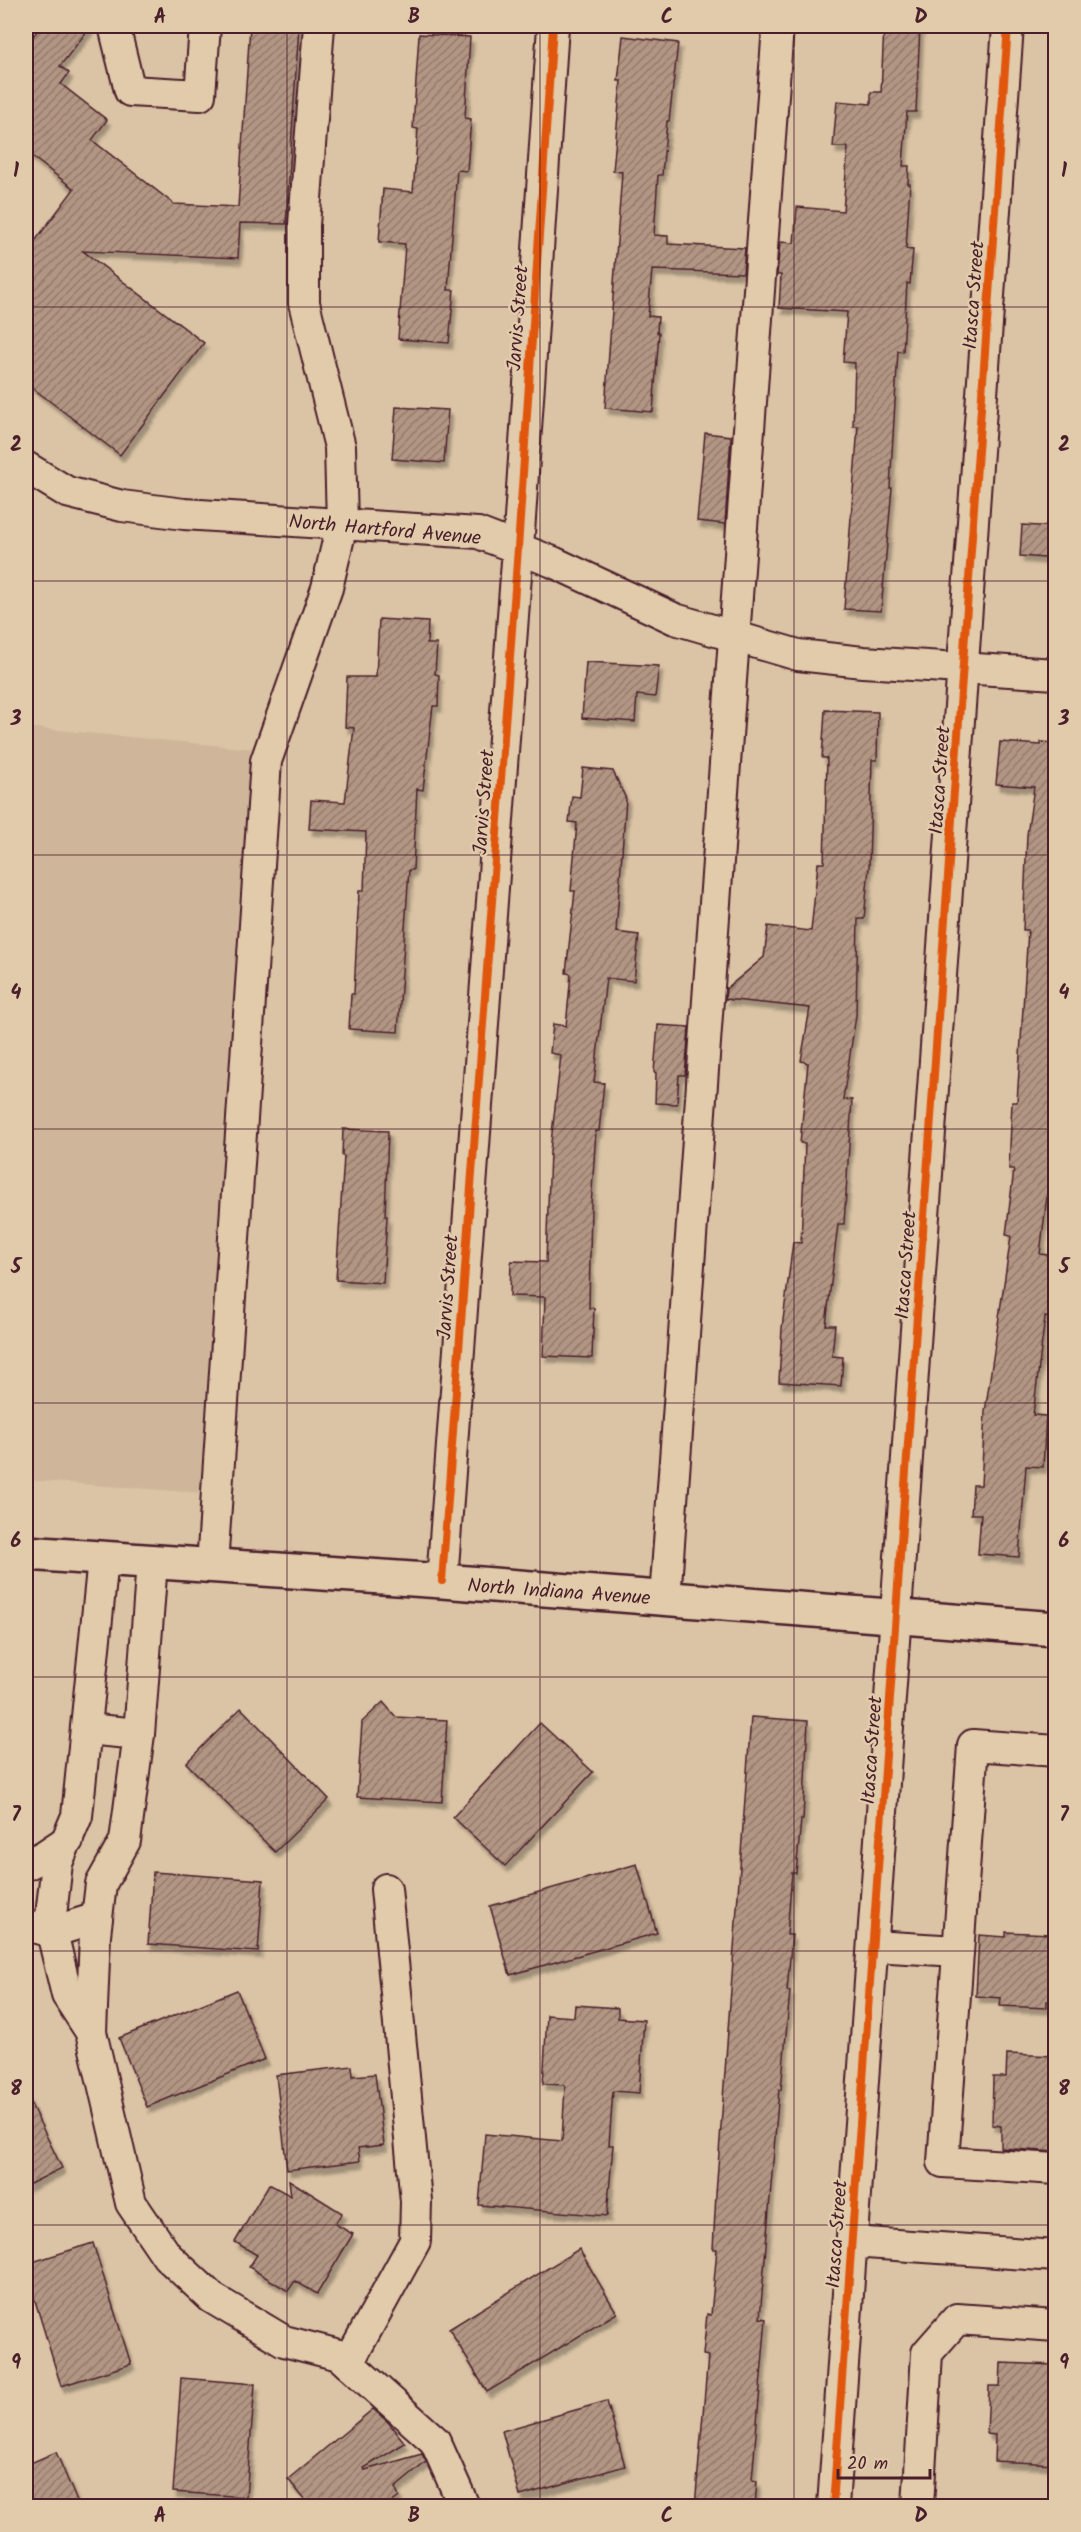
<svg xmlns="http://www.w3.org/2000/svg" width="1081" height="2532" viewBox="0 0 1081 2532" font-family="Kalam,sans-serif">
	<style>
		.built { fill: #cfb69b }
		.building { fill: url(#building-hatch); stroke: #4a1f2b; stroke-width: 1.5; filter: url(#shadow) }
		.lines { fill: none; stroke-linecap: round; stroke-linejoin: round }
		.minor-casing { stroke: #4a1f2b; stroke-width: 34 }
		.major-casing { stroke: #4a1f2b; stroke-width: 38 }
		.minor { stroke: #e1cbaa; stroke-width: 30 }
		.major { stroke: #e1cbaa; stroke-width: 33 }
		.cycleway-casing { stroke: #e1cbaa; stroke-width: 11 }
		.cycleway { stroke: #e0560e; stroke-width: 8 }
		.grid { fill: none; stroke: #4a1f2b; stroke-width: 1.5; stroke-opacity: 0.55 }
		.labels { text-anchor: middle; stroke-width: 5; stroke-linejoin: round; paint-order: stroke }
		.street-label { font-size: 20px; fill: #4a1f2b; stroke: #e1cbaa }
		.neatline { fill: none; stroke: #4a1f2b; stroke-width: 2 }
		.grid-label { font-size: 20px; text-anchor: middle; font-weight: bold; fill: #4a1f2b }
	</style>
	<defs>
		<pattern id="building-hatch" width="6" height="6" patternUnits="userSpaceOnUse" patternTransform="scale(1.5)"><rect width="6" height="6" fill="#b29683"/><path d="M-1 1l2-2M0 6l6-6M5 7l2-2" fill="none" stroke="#937a6b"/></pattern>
		<filter id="shadow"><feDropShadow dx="3.5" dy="6" stdDeviation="1.5" flood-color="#0004"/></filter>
	</defs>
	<rect width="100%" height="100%" fill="#dbc4a5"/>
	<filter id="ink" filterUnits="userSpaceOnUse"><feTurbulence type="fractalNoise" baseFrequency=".0167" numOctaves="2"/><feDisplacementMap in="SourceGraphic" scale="12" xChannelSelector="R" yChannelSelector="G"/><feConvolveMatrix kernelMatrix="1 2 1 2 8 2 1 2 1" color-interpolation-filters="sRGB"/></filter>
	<g filter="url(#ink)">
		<path class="built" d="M26,727L255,749L201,1493L26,1480Z"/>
		<g class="building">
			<path d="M41,26H91L60,66L69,73L61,84L107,120L92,140L174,204L238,207L250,26H299L286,224L240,223L238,258L83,251L204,343L120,455L26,383V253L74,189L26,152V45Z"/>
			<path d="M884,26H920L916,112H907L903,166H909L908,184H910L906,249L913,250L910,284L907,283L903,352L898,351L890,488H892L881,611L844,609L858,426H853L855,363L843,362L847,312L779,308L781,275H777L780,242L794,243L797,207L843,211L848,147H833L837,101L871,104V92H881Z"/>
			<path d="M419,34L470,37L465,118L471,119L467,171L457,170L448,290H454L449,343L398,339L405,244L379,242L383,189L413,192L418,129L413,128Z"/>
			<path d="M623,36L678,43L669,121H667L662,175H658L654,235L668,236V244L745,248L743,273L652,270L648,316L658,317L657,332L659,333L653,412L605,408L622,172L613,171L621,81H618Z"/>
			<path d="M396,407L448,410L444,463L392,459Z"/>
			<path d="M705,433L731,436L725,524L697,521Z"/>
			<path d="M1022,525L1056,527V559L1020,556Z"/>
			<path d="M379,619L428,622L427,644H437L435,674L439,675L438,706H433L423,790L417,789L413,870H409L398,1032L349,1029L351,994H354L359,891H364L366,832L309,829L311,800L345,802L354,728L345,727L347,677H376Z"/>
			<path d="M586,662L659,666L655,697L637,695L635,722L582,718Z"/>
			<path d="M825,710L878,712L877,760H872L869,868L864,919H858L856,1016L843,1099L852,1100L844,1224H838L826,1325H835L832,1356L843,1357L841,1386L779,1382L782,1328L793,1242L801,1243L805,1144L800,1143L808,1063L801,1061L810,1008L725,999L726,989L764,957L768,926L811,931L818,863H824L827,758H822Z"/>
			<path d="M1000,742L1041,745V742L1056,743V1050L1053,1104H1056V1171H1050L1040,1254L1056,1256V1279L1050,1318L1045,1317L1033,1415L1046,1416L1043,1467L1026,1466L1019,1557L978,1554L981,1514H971L973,1485H981L985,1412L1011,1236L1006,1235L1014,1169H1009L1012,1102H1017L1028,930H1023L1027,835L1034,787L996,784Z"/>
			<path d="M583,768L613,771L626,799L616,932L639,935L634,981L606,978L594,1082L604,1083L599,1131H596L591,1206L589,1308H594L592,1358L543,1356L545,1297L510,1296L511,1261L546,1262L550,1151L561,1055L550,1053L553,1024L566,1026L571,974L566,973L575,891H571L577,823L569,822L572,796L580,797Z"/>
			<path d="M658,1025L689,1027L685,1075H679L677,1104L655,1103L656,1073L654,1072Z"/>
			<path d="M343,1129L388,1131L385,1216H387L383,1283L336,1280L344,1156H342Z"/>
			<path d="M383,1702L396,1717L447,1720L442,1802L357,1797L362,1722Z"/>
			<path d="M241,1708L329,1799L275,1852L186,1763Z"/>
			<path d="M751,1717L808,1721L803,1820H801L796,1873H792L787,1935H792L787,1991H790L781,2090H779L760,2318L766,2319L752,2480L757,2481L755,2506H695L708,2356L703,2355L707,2314L711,2315L717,2249H713L716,2194Z"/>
			<path d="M540,1723L593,1772L505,1866L453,1817Z"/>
			<path d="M637,1864L657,1933L510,1975L490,1906Z"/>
			<path d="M153,1872L263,1880L258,1952L148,1944Z"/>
			<path d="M1006,1932L1051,1934V1940H1056V2002L1047,2001V2008L1000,2006L1001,1998L976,1996L979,1935L1006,1937Z"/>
			<path d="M237,1990L265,2059L147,2107L119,2038Z"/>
			<path d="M575,2005L618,2008V2018L644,2020L639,2093L613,2091L609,2145H613L607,2216L479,2205L485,2134L562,2141L565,2085L543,2084L547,2015L574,2017Z"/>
			<path d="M1007,2054L1056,2056V2152L1001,2148V2126L992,2125L993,2077H1006Z"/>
			<path d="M352,2066L353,2076L375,2074L384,2145L358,2148L360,2161L287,2170L276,2075Z"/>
			<path d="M26,2094L62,2168L26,2186Z"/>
			<path d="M289,2180L342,2213L335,2224L353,2234L317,2294L295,2281L288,2291L249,2267L257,2255L235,2242L269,2184L291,2196Z"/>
			<path d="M93,2243L131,2364L61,2386L26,2271V2264Z"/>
			<path d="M579,2249L617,2313L487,2392L449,2329Z"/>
			<path d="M1001,2363L1056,2365V2464L994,2461L995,2435L987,2434L989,2386H1000Z"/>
			<path d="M181,2378L255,2384L246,2497L173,2492Z"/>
			<path d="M607,2401L625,2466L520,2496L502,2431Z"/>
			<path d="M373,2409L388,2422L405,2443L364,2468L365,2470L422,2454L426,2462L395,2488L399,2497L387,2506H310L288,2479Z"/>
			<path d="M56,2452L79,2506H26V2465Z"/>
		</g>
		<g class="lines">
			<defs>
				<g id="minor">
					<path d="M114,26L130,91L200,95L205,26"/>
					<path d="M26,467L67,492L122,506L184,514L478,533L553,562L675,619L798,655L863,662L1056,674"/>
					<path d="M152,1562L139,1734L125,1841L101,1884L95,1935L91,2032L131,2203L167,2256L212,2298L284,2341L339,2355L435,2441L464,2506"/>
					<path d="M212,1566L266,761L327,588L342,524L340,447L304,303V225L319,26"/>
					<path d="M442,1581L518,548L553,26"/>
					<path d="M665,1599L778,26"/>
					<path d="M86,1729L139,1734"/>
					<path d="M1056,1751L973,1745L943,2162L1056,2169"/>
					<path d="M26,1865L44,1856L68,1840"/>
					<path d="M26,1925L52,1932L97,1918"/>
					<path d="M873,1946L958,1951"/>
					<path d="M91,2032L67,1995L50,1924L57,1863L77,1816L103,1559"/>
					<path d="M852,2242L1056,2256"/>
					<path d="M348,2363L415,2241L416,2201L386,1889"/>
					<path d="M833,2506L1008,26"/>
					<path d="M918,2506L927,2353L957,2319L1056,2326"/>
				</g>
				<path id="major" d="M26,1553L442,1581L1056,1629"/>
			</defs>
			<use href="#minor" class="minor-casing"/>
			<use href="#major" class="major-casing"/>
			<use href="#minor" class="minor"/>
			<use href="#major" class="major"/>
			<defs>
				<g id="cycleway">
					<path d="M442,1581L518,548L553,26"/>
					<path d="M833,2506L1008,26"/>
				</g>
			</defs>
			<use href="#cycleway" class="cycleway-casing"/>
			<use href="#cycleway" class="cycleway"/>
		</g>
	</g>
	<path class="grid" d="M287,26V2506M540,26V2506M794,26V2506M26,307H1056M26,581H1056M26,855H1056M26,1129H1056M26,1403H1056M26,1677H1056M26,1951H1056M26,2225H1056"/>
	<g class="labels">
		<g class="street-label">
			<text transform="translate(973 295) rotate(-86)" y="7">Itasca Street</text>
			<text transform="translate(517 318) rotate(-86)" y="7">Jarvis Street</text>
			<text transform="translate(385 529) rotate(5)" y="7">North Hartford Avenue</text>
			<text transform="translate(939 780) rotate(-86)" y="7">Itasca Street</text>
			<text transform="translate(483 802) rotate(-86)" y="7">Jarvis Street</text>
			<text transform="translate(905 1265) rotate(-86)" y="7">Itasca Street</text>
			<text transform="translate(447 1287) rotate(-86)" y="7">Jarvis Street</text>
			<text transform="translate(559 1591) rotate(4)" y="7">North Indiana Avenue</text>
			<text transform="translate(871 1750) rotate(-86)" y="7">Itasca Street</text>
			<text transform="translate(836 2234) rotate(-86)" y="7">Itasca Street</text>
		</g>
	</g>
	<rect width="1081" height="2532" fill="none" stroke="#e1cbaa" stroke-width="66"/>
	<path d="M838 2469v9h92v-9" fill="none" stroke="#4a1f2b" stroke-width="3"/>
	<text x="847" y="2469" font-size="18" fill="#4a1f2b" stroke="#e1cbaa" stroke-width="4.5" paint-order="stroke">20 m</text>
	<rect x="33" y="33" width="1015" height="2466" class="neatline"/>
	<g class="grid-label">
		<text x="160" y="23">A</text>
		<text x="414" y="23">B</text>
		<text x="667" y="23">C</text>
		<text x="921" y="23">D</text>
		<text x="16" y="177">1</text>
		<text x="1064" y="177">1</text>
		<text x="16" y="451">2</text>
		<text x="1064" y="451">2</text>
		<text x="16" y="725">3</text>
		<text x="1064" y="725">3</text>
		<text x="16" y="999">4</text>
		<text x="1064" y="999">4</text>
		<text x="16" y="1273">5</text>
		<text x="1064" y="1273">5</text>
		<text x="16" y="1547">6</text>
		<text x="1064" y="1547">6</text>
		<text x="16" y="1821">7</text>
		<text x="1064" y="1821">7</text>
		<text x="16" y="2095">8</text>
		<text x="1064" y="2095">8</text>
		<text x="16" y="2369">9</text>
		<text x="1064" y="2369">9</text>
		<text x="160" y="2522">A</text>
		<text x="414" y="2522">B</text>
		<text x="667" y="2522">C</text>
		<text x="921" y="2522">D</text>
	</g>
</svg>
